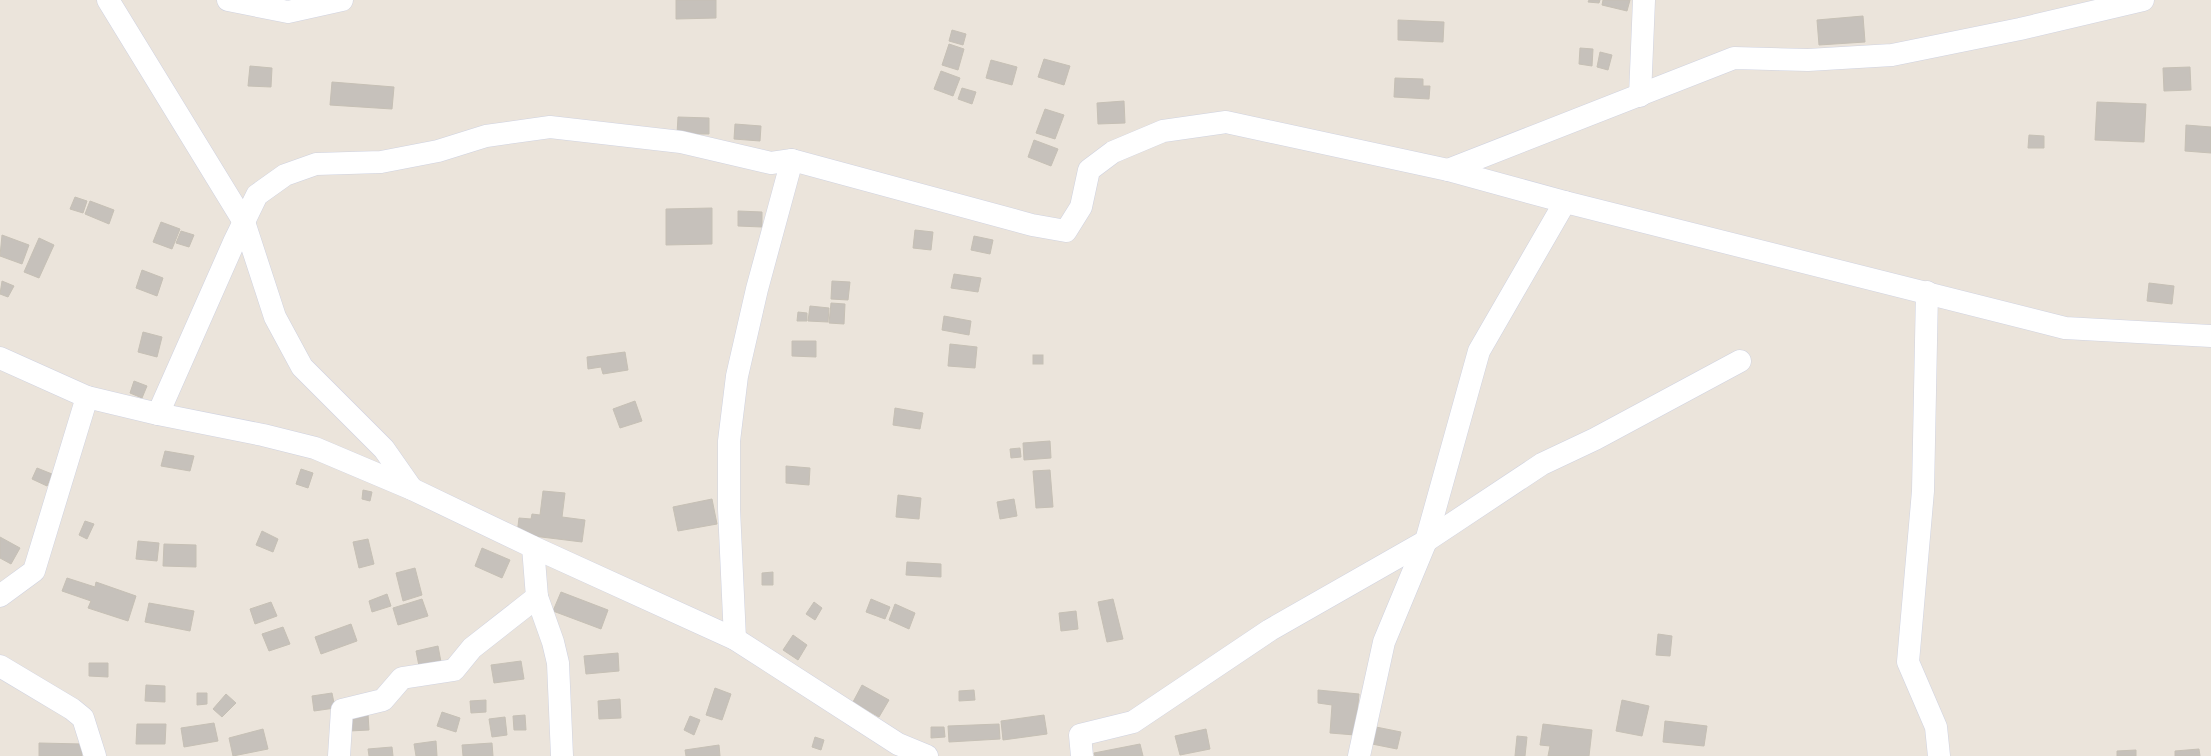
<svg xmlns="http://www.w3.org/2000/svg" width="2211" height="756" viewBox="0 0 2211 756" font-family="'PT Sans',sans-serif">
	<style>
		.building { fill: #c6c1bb; stroke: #c6c0b5 }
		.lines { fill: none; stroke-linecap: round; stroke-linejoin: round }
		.street-casing { stroke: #d0d3e1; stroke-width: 23 }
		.street { stroke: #fff; stroke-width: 22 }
	</style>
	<rect width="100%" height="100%" fill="#ebe4db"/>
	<g class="building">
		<path d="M676,0H716V18L676,19Z"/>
		<path d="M1589,0H1600L1599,3L1588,2Z"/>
		<path d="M1603,0H1630L1627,11L1602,5Z"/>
		<path d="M1863,16L1865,42L1819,45L1817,20Z"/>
		<path d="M1398,20L1444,22L1443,42L1398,40Z"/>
		<path d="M952,30L966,34L963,45L949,41Z"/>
		<path d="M949,44L964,49L958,70L942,65Z"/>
		<path d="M1580,48L1593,49L1592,66L1579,64Z"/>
		<path d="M1600,52L1612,55L1608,70L1597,67Z"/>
		<path d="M1044,59L1070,66L1064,85L1038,77Z"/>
		<path d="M991,60L1017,67L1012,85L986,78Z"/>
		<path d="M250,66L272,68L271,87L248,86Z"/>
		<path d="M2190,67L2191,90L2164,91L2163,68Z"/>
		<path d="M941,71L960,78L953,96L934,89Z"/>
		<path d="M1395,78L1423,79V86H1430L1429,99L1394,97Z"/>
		<path d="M332,82L394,87L392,109L330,105Z"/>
		<path d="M962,88L976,92L972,104L958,99Z"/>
		<path d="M1124,101L1125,123L1098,124L1097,103Z"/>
		<path d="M2097,102L2146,104L2144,142L2095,140Z"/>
		<path d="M1045,109L1064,115L1055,139L1036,133Z"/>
		<path d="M678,117L709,118V134H677Z"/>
		<path d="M735,124L761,126L760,141L734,139Z"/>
		<path d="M2186,125L2211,127V153L2185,151Z"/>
		<path d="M2029,135L2044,136V148H2028Z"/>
		<path d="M1034,140L1058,149L1051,166L1028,157Z"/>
		<path d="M75,197L87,201L83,213L70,209Z"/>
		<path d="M90,201L114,210L109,224L85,214Z"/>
		<path d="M712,208V244L666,245V209Z"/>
		<path d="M738,211L762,212V227L738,226Z"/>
		<path d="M161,222L180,229L172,249L153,242Z"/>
		<path d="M915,230L933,232L931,250L913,248Z"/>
		<path d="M181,231L194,235L189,247L176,243Z"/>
		<path d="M2,235L29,245L22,264L0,256Z"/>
		<path d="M974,236L993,240L990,254L971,250Z"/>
		<path d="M39,238L54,245L39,278L24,272Z"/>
		<path d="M142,270L163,278L157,296L136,288Z"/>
		<path d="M954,274L981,278L978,292L951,288Z"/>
		<path d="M2,281L14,286L8,297L0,294Z"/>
		<path d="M832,281L850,282L848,300L831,299Z"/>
		<path d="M2149,283L2174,286L2172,304L2147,301Z"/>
		<path d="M831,303L845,304L844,324L829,323Z"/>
		<path d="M810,306L829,308L828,322L808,321Z"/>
		<path d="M798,312L807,313V321H797Z"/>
		<path d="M944,316L971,321L969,335L942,330Z"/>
		<path d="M143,332L162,337L157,357L138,352Z"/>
		<path d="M792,341H816V357L792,356Z"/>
		<path d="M950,344L977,347L975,368L948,366Z"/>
		<path d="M625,352L628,370L603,374L601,367L588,369L587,357Z"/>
		<rect x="1033" y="355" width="10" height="9"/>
		<path d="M134,381L147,386L142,398L130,393Z"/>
		<path d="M635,401L642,421L620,428L613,409Z"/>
		<path d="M895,408L923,413L920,429L893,425Z"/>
		<path d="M1050,441L1051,458L1024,460L1023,443Z"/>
		<path d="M1020,448L1021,457L1011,458L1010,449Z"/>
		<path d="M165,451L194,456L190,471L161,466Z"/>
		<path d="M786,466L810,468L809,485L786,483Z"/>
		<path d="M37,468L52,474L47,486L32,479Z"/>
		<path d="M301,469L313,473L308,488L296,484Z"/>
		<path d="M1050,470L1053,507L1036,508L1033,471Z"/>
		<path d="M363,490L372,492L370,501L362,499Z"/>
		<path d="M543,491L565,493L562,517L585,520L582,542L517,534L519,518L531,519L532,514L540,515Z"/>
		<path d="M898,495L921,498L919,519L896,517Z"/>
		<path d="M712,499L717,524L678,531L673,507Z"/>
		<path d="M1014,499L1017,516L1000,519L997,502Z"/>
		<path d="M85,521L94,524L87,539L79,535Z"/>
		<path d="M262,531L278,539L273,552L256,545Z"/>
		<path d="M0,537L20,548L11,564L0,558Z"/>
		<path d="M368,539L374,564L359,568L353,542Z"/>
		<path d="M138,541L159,543L157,561L136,559Z"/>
		<path d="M164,544L196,545V567L163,566Z"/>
		<path d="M482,548L510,560L502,578L475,566Z"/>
		<path d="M907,562L941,564V577L906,575Z"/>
		<path d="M415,568L422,595L403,601L396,573Z"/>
		<path d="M773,572V585H762V573Z"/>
		<path d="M67,578L95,587L96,582L136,596L128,621L88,608L91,601L62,591Z"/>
		<path d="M561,592L608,610L601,629L553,611Z"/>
		<path d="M387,594L391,606L372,612L369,601Z"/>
		<path d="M422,599L428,616L398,625L393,608Z"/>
		<path d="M871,599L890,607L885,619L866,612Z"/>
		<path d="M1113,599L1123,639L1107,642L1098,602Z"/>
		<path d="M271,602L277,616L255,624L250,609Z"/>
		<path d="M814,602L822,608L815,620L806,614Z"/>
		<path d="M149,603L194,611L190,631L145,622Z"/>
		<path d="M895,604L915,613L909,629L889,620Z"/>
		<path d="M1076,611L1078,629L1061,631L1059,613Z"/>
		<path d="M351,624L357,641L321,654L315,637Z"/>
		<path d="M283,627L290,644L269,651L262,634Z"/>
		<path d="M1658,634L1672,636L1670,656L1656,655Z"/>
		<path d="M793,635L807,645L798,660L783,650Z"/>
		<path d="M438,646L441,662L419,666L416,651Z"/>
		<path d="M618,653L619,671L586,674L584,656Z"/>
		<path d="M521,661L524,679L494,683L491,665Z"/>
		<path d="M89,663H108V677L89,676Z"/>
		<path d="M146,685L165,686V702L145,701Z"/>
		<path d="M862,685L889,700L879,717L853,702Z"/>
		<path d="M715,688L731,694L722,720L706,715Z"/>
		<path d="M974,690L975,700L959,701V691Z"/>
		<path d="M1318,690L1359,694L1355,735L1330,733L1332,705L1318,703Z"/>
		<path d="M197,693H207V704L197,705Z"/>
		<path d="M332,693L335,708L314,711L312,696Z"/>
		<path d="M226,694L236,703L222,717L213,709Z"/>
		<path d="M620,699L621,718L599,719L598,701Z"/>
		<path d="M486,700V712L471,713L470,701Z"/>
		<path d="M1622,700L1649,706L1642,736L1616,731Z"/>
		<path d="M442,712L460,718L456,732L437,726Z"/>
		<path d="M368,714L369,730L349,731L348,716Z"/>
		<path d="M525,715L526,730H514L513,716Z"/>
		<path d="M1044,715L1047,734L1003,740L1001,721Z"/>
		<path d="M690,716L700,720L694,735L684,730Z"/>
		<path d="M505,717L507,735L492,737L489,719Z"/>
		<path d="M1665,721L1707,726L1704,746L1663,742Z"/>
		<path d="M214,723L218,741L184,747L181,728Z"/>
		<path d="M137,724H166L165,744H136Z"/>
		<path d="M999,724L1000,739L949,742L948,726Z"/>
		<path d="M1543,724L1592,730L1589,756H1548L1550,746L1540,745Z"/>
		<path d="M1371,726L1401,732L1397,749L1367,743Z"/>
		<path d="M931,727H944L945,737L931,738Z"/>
		<path d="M263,729L268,749L233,756L229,738Z"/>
		<path d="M1206,729L1210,749L1180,755L1175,736Z"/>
		<path d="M1517,736L1527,737L1525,756H1515Z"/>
		<path d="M815,737L824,740L821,750L812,747Z"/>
		<path d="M436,741L437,756H416L414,744Z"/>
		<path d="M39,743L82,744V756H39Z"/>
		<path d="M492,743L493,756H463L462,745Z"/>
		<path d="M1140,744L1143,756H1095L1094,753Z"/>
		<path d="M719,745L720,756H686L685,750Z"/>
		<path d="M392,747L393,756H369L368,749Z"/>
		<path d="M2199,749L2200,756H2175V751Z"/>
		<path d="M2136,750V756H2117V751Z"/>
	</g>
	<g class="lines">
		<defs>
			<g id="street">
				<path d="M108,0L244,222L275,317L302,367L384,449L412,489"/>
				<path d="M228,0L288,12L342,0"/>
				<path d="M1640,96L1644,0"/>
				<path d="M1448,170L1734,58L1808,60L1892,55L2020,29L2143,0"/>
				<path d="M1927,292L1923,491L1908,662L1936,727L1939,756"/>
				<path d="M0,358L87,397L158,414L263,435L315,448L412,489L533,547L735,639L898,744L927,756"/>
				<path d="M158,414L235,240L257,195L285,175L316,164L381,162L438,151L486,136L550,127L681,142L771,163L792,160L1032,225L1066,231L1081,207L1089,170L1113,152L1163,131L1226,122L1448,170L1565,202L2065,328L2211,336"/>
				<path d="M0,596L34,571L87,397"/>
				<path d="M537,597L553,642L558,663L562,756"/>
				<path d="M735,639L729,509V441L737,376L757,289L792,160"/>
				<path d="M0,666L72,709L83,718L95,756"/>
				<path d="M339,756L342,710L383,700L402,678L454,670L472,648L537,597L533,547"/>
				<path d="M1082,756L1080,735L1133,722L1270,630L1426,541L1542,464L1595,439L1740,361"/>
				<path d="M1359,756L1384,642L1426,541L1479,351L1565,202"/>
			</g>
		</defs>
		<use href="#street" class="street-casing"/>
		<use href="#street" class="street"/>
	</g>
</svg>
